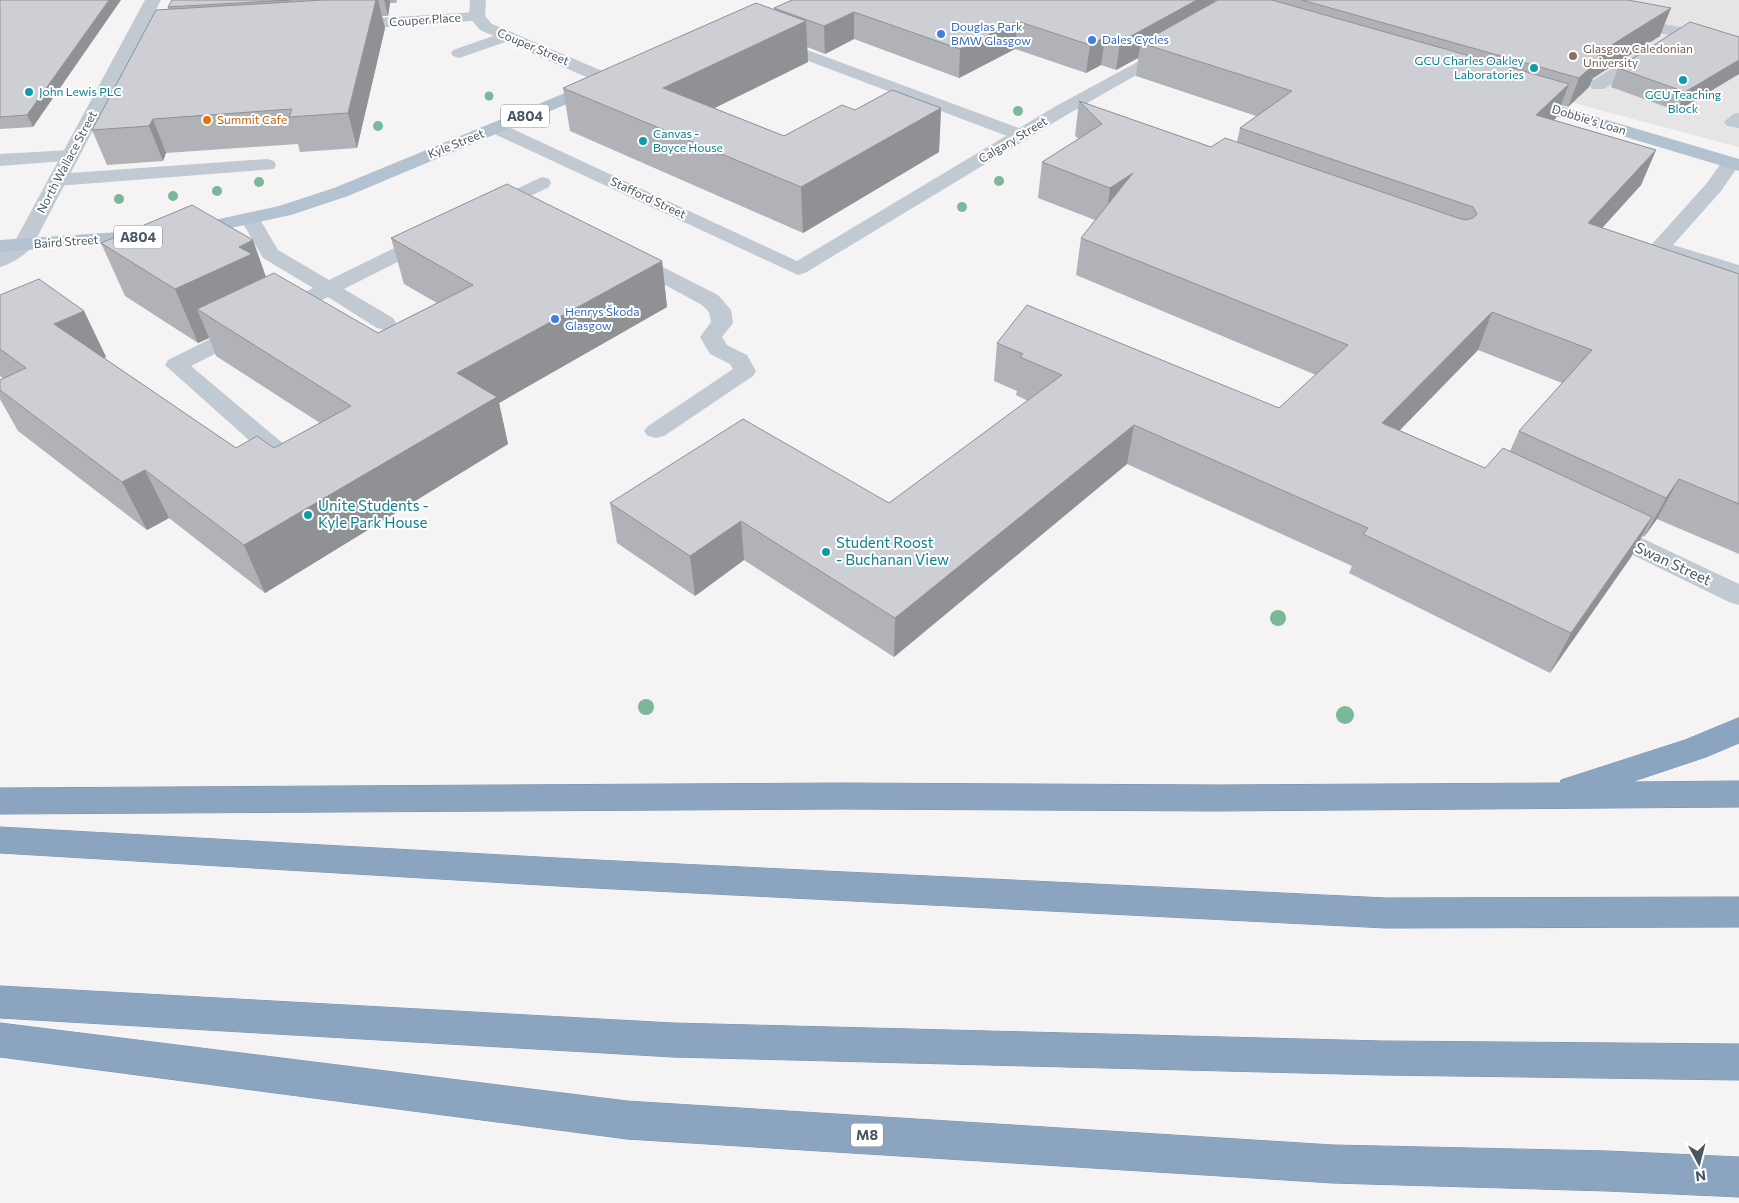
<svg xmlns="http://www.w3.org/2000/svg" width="1739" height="1203" viewBox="0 0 1739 1203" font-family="Commissioner,sans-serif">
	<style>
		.education { fill: #e6e4e5 }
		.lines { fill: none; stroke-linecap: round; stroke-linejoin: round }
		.highway-casing { stroke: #7690ad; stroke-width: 1 }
		.lane { fill: #c1cad2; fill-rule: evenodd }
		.street { fill: #c1cad2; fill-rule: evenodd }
		.primary { fill: #b3c2d1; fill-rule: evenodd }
		.highway { fill: #8ba5c1; fill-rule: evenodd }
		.tree { fill: #7bb799 }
		.wall { fill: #b0b2b7; fill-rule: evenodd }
		.shaded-wall { fill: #909195 }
		.building { fill: #cdcfd5; stroke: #909195 }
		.shop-dot { fill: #3f7fe0; stroke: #fff; stroke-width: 2 }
		.education-dot { fill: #8d6e63; stroke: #fff; stroke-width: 2 }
		.culture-dot { fill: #0f9aa8; stroke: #fff; stroke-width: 2 }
		.food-dot { fill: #e8710a; stroke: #fff; stroke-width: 2 }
		.labels { text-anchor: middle; stroke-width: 4; stroke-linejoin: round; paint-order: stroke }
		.far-street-label { font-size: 12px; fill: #4a5661; stroke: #fff }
		.far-shop-label { font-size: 12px; fill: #366cbe; stroke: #fff; text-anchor: start }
		.far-education-label { font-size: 12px; fill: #785e54; stroke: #fff; text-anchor: start }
		.far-culture-label { font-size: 12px; fill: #0d838f; stroke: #fff; text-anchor: start }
		.far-food-label { font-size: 12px; fill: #c56008; stroke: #fff; text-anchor: start }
		.shield { fill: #fff; stroke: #808990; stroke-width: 1 }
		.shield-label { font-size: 14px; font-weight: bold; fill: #4a5661 }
		.culture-label { font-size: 15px; fill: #0d838f; stroke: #fff; text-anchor: start }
		.street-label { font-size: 15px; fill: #4a5661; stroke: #fff }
	</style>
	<rect width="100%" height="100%" fill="#f5f3f3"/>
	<path class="education" d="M1207,0H1739V147L1607,112Z"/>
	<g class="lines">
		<defs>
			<g id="highway">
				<path d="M1739,718V743L1706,757L1631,782L1739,781V807L1218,811L841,809L0,814V788L841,783L1218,785L1560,783L1561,780L1685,740Z"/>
				<path d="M0,827L575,859L1386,898L1739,897V927L1386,928L575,887L0,853Z"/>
				<path d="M0,986L673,1023L1382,1041L1739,1044V1080L1382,1075L673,1057L0,1018Z"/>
				<path d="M0,1023L627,1101L1333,1145L1607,1151L1739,1157V1197L1607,1191L1333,1183L627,1139L0,1057Z"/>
			</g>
		</defs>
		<use href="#highway" class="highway-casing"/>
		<g class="lane">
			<path d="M477,12L483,14L485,17L483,20L346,30L340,28L338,25L340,22L346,20Z"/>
			<path d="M1626,18L1681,27L1739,41V51L1681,37L1620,26L1618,23L1620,20Z"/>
			<path d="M508,31L514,33L516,36L514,39L459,58L453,56L451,53L453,50Z"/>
			<path d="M772,37L1027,131L1030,135L1027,139L1021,140L1015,139L766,45L764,42L766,39Z"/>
			<path d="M1648,48L1654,50L1656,53L1654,56L1604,89H1592L1590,85L1592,81L1642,50Z"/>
			<path d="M1739,113V128L1727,126L1724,122L1733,114Z"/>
			<path d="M70,150L77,152L79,156L77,160L0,166V154Z"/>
			<path d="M1731,157L1738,159L1739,165L1721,191L1673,245L1739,265V278L1653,251L1650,247L1653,243L1707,183L1724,159Z"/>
			<path d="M267,159L274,161L276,165L274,169L57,186L50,184L48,180L50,176L57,174Z"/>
			<path d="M542,177L549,179L551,183L549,187L496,213L489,215L482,213L479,209L482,205Z"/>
			<path d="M251,214L258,216L278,250L329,280L423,234L430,232L437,234L440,238L437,242L344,289L393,318L396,323L393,328L385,330L377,328L328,297L191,366L298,456L301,462L298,468L289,470L280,468L165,365L168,360L313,288L263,258L241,220L244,216Z"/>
			<path d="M630,252L637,254L718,295L731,310L733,323L722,337L727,345L747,355L756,371L753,376L664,436L656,438L648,436L644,431L648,426L733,369L730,364L710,354L700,337L711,322L709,312L702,305L623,262L620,258L623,254Z"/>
		</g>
		<g class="street">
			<path d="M145,0H161L33,245C26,255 11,264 0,267V252L15,241Z"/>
			<path d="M470,0H486L485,16L492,24L614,76L616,80L614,84H602L480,30L469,17Z"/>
			<path d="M1169,45L1175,47L1177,50L1175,53L1068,114L805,273L798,275L490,132L487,128L490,124L496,123L502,124L797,261L1056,106Z"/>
			<path d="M1603,521L1612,524L1739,584V605L1729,602L1594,536L1590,530L1594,524Z"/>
		</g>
		<g class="primary">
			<path d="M599,79L605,80L607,84L605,88L348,196L291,215L189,237L182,235L179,231L182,227L279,206L334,188Z"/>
			<path d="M1522,95L1739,159V171L1516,104L1513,100L1516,96Z"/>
			<path d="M148,230L155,232L158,236L155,240L0,252V240Z"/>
		</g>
		<use href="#highway" class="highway"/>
	</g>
	<g class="tree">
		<circle cx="489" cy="96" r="4.5"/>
		<circle cx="1018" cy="111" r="5"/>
		<circle cx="378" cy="126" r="5"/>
		<circle cx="999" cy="181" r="5"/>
		<circle cx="259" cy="182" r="5"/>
		<circle cx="217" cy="191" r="5"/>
		<circle cx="173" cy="196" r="5"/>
		<circle cx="119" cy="199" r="5"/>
		<circle cx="962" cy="207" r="5"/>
		<circle cx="1278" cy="618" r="8"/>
		<circle cx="646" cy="707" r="8"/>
		<circle cx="1345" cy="715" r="9"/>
	</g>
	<g class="wall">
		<path d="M0,0L33,127L0,129Z"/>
		<path d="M172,0H397L396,3H390L388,16H382L385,28L357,148L300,152L298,144L166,153L163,161L107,165L92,130L168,10V7Z"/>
		<path d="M792,0H1628L1660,36L1593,78L1589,87L1568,107L1561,105L1556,118L1554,120L1656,150L1641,185L1602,228L1739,274V554L1657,519L1644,537L1642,536L1631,557L1550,673L1349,573L1352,566L1127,464L894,657L744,560L695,596L617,543L610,503H889L1028,401L1016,395L1017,391L994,381L997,343L1279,408L1316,375L1076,275L1081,238L1095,220L1038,198L1042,162L1079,139L1075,136L1079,101L1211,147L1237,142L1240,128L1256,116L1136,76L1138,58L1116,70L1101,65L1086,73L1015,49L959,78L854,39L825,54L807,47L808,62L714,108L784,136L855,110L941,108L939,152L803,233L570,131L563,88L774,10V8ZM1478,350L1562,383L1519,431L1510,451L1485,468L1399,430Z"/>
		<path d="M1739,37V74L1677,111L1611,87L1618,68Z"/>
		<path d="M391,238L662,261L667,307L499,403L508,444L265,593L169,518L147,530L18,431L0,399V380L4,379L0,376V295L84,311L106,357L104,358L236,448H274L320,423L216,356L209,338L198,343L125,296L101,243L266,277L378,333L437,303L404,284Z"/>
	</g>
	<g class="shaded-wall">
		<path d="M109,0H121L33,127L27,115Z"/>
		<path d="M376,0H378L385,28L357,148L348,113Z"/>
		<path d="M384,0H390V3L388,16Z"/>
		<path d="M1197,0H1215L1212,16L1141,43L1138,58L1116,70L1120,42Z"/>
		<path d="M1671,8L1660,36L1593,78L1589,87L1568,107L1579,78L1602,51Z"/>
		<path d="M854,12V39L825,54L824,26Z"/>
		<path d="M806,21L808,62L668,131L663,88Z"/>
		<path d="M1017,21L1015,49L959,78L960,49Z"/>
		<path d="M1105,37L1101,65L1086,73L1090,45Z"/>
		<path d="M1739,60V74L1677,111L1685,92Z"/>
		<path d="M1569,84L1556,118L1523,149L1536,115Z"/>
		<path d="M941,108L939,152L803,233L801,187Z"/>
		<path d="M153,119L166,153L163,161L149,126Z"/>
		<path d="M1656,150L1641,185L1573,260L1588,223Z"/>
		<path d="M1133,173L1106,224L1110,188Z"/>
		<path d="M253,240L272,294L197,309L209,338L198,343L175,289L239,247Z"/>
		<path d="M662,261L667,307L499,403L508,444L265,593L244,545L457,373Z"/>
		<path d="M84,311L106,357L78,371L54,324Z"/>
		<path d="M1492,312L1478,350L1369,462L1382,423Z"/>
		<path d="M1134,425L1127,464L894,657L895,618Z"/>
		<path d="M145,470L169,518L147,530L122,482Z"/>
		<path d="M1679,479L1657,519L1644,537L1666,498Z"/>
		<path d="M1652,517L1631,557L1550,673L1571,633Z"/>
		<path d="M741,521L744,560L695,596L690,556Z"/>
	</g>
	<g class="building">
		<path d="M0,0H109L27,115L0,117Z"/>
		<path d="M172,0H291L168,7Z"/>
		<path d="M323,0H376L348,113L289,117L292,109L153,119L149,126L92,130L156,10Z"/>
		<path d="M792,0H1197L1120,42L1105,37L1090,45L1017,21L960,49L854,12L824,26L774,8Z"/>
		<path d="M1218,0H1272L1569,84L1536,115L1656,150L1588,223L1739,274V504L1679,479L1666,498L1519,431L1592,350L1492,312L1382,423L1485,468L1503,448L1652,517L1571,633L1363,534L1368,528L1134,425L895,618L741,521L690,556L610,503L743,419L889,503L1062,375L1020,357L1023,354L997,343L1027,305L1279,408L1348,345L1081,238L1133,173L1110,188L1042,162L1102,124L1079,101L1211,147L1225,138L1458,218L1466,220L1473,218L1477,214L1473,207L1240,128L1292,91L1141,43Z"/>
		<path d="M1302,0H1628L1671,8L1602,51L1599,56L1600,59L1579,78Z"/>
		<path d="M756,3L806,21L663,88L784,136L842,105L855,110L892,90L941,108L801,187L563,88Z"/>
		<path d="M1690,22L1739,37V60L1685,92L1618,68Z"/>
		<path d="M507,184L662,261L457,373L497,397L244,545L145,470L122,482L0,390V380L26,368L0,349V295L39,279L84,311L54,324L236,448L257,436L274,448L351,406L197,309L274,273L378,333L473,285L391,238Z"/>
		<path d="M192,205L253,240L239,247L252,254L175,289L101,243Z"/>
	</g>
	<g class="shop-dot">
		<circle cx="941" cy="34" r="5"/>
		<circle cx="1092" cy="40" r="5"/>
		<circle cx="555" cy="319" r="5"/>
	</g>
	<circle class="education-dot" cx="1573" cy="56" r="5"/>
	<g class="culture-dot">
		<circle cx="1534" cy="68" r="5"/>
		<circle cx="1683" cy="80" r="5"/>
		<circle cx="29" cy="92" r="5"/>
		<circle cx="643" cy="141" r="5"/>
		<circle cx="308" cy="515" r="5"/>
		<circle cx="826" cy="552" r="5"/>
	</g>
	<circle class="food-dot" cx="207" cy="120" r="5"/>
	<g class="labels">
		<g class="far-street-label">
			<text transform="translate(425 20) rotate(-4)" y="4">Couper Place</text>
			<text transform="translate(533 47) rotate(23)" y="4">Couper Street</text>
			<text transform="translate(1589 120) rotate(17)" y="4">Dobbie's Loan</text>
			<text transform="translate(1013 140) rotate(-31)" y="4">Calgary Street</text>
			<text transform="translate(456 144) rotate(-22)" y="4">Kyle Street</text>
			<text transform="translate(67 162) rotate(-62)" y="4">North Wallace Street</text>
			<text transform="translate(648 198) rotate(25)" y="4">Stafford Street</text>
			<text transform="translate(66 242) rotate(-4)" y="4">Baird Street</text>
		</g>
		<g class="far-shop-label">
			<text x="951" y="31">Douglas Park<tspan x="951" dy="14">BMW Glasgow</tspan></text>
			<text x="1102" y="44">Dales Cycles</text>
			<text x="565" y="316">Henrys Škoda<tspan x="565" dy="14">Glasgow</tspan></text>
		</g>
		<g class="far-education-label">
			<text x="1583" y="53">Glasgow Caledonian<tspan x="1583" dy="14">University</tspan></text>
		</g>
		<g class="far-culture-label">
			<text x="1524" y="65" text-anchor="end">GCU Charles Oakley<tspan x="1524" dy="14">Laboratories</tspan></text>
			<text x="39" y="96">John Lewis PLC</text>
			<text x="1683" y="99" text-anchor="middle">GCU Teaching<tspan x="1683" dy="14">Block</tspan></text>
			<text x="653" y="138">Canvas -<tspan x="653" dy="14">Boyce House</tspan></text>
		</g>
		<g class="far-food-label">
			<text x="217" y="124">Summit Cafe</text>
		</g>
		<g class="shield">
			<rect x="501" y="104.5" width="48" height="23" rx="4"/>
			<rect x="114" y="225.5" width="48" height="23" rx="4"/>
			<rect x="851" y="1123.5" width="32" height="23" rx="4"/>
		</g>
		<g class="shield-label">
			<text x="525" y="121">A804</text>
			<text x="138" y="242">A804</text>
			<text x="867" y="1140">M8</text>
		</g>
		<g class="culture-label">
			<text x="318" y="511">Unite Students -<tspan x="318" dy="17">Kyle Park House</tspan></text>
			<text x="836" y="548">Student Roost<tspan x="836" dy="17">- Buchanan View</tspan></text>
		</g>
		<g class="street-label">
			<text transform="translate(1673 564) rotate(25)" y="5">Swan Street</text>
		</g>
	</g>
	<g transform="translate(1699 1163) rotate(173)" stroke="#ffffff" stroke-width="4" paint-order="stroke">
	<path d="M0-4L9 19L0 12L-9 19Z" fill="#4a5661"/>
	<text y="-8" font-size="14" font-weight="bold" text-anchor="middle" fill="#4a5661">N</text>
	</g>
</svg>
